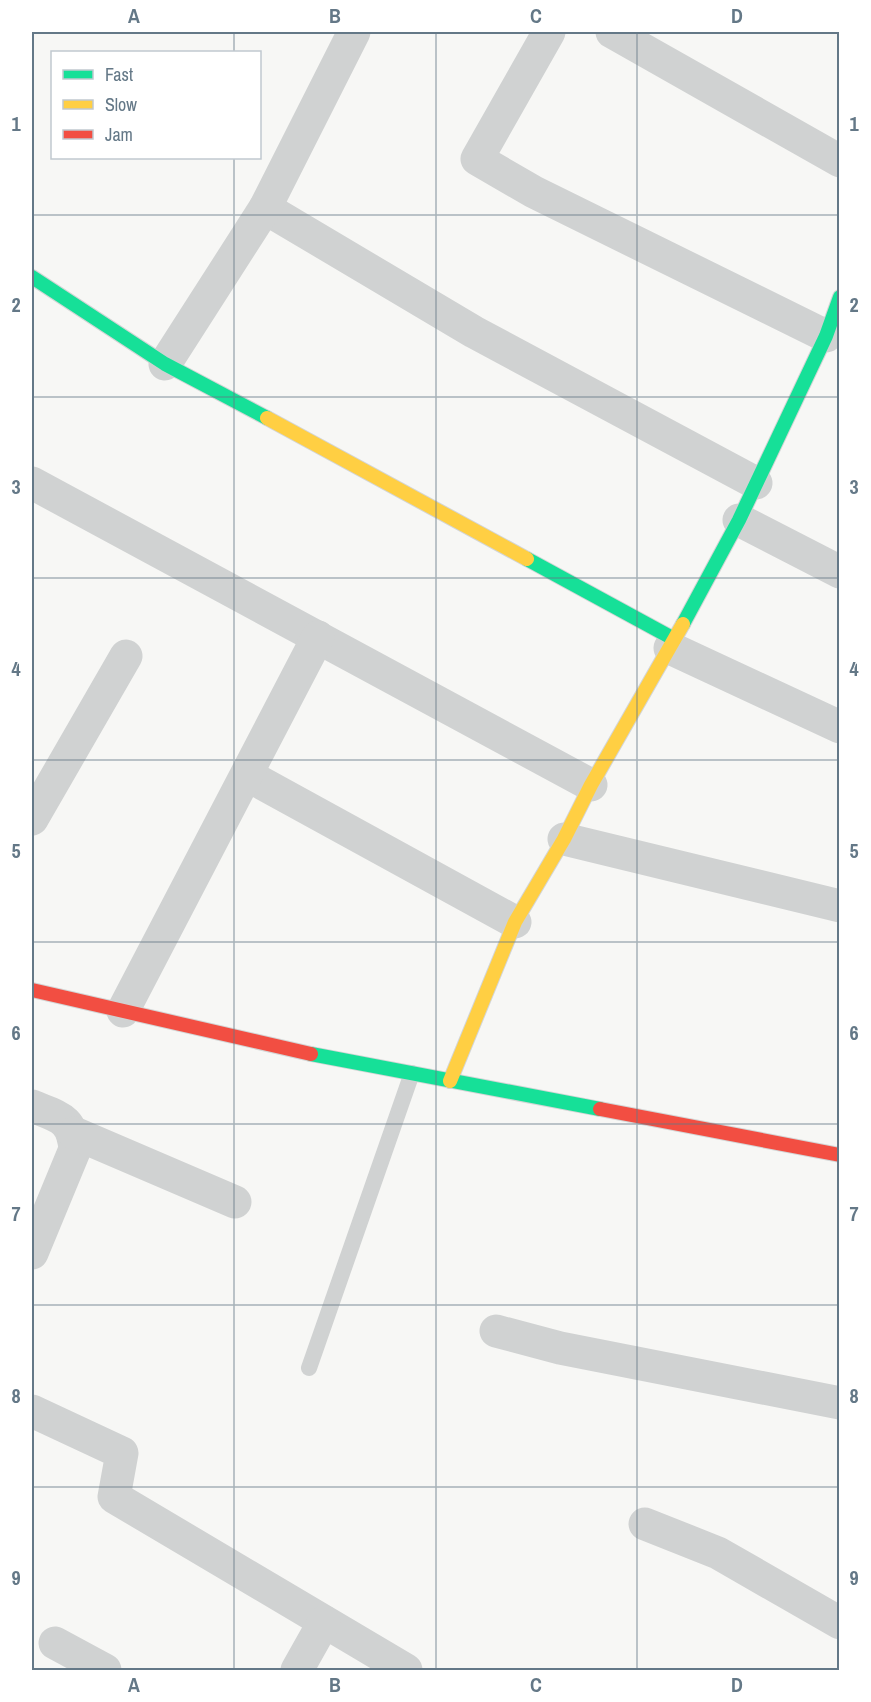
<svg xmlns="http://www.w3.org/2000/svg" width="871" height="1702" viewBox="0 0 871 1702" font-family="'Archivo Narrow',sans-serif">
	<style>
		.lines { fill: none; stroke-linecap: round; stroke-linejoin: round }
		.fast-casing { stroke: #d3d5d5; stroke-width: 16 }
		.slow-casing { stroke: #d3d5d5; stroke-width: 16 }
		.jam-casing { stroke: #d3d5d5; stroke-width: 16 }
		.lane { stroke: #d0d2d2; stroke-width: 16 }
		.street { stroke: #d0d2d2; stroke-width: 33 }
		.fast { stroke: #16e098; stroke-width: 14 }
		.slow { stroke: #ffcf43; stroke-width: 14 }
		.jam { stroke: #f24e42; stroke-width: 14 }
		.grid { fill: none; stroke: #647887; stroke-width: 1.5; stroke-opacity: 0.55 }
		.neatline { fill: none; stroke: #647887; stroke-width: 2 }
		.grid-label { font-size: 20px; text-anchor: middle; font-weight: bold; fill: #647887 }
	</style>
	<rect width="100%" height="100%" fill="#f7f7f5"/>
	<g class="lines">
		<defs>
			<g id="fast">
				<path d="M32,277L165,364L267,418"/>
				<path d="M527,559L674,639"/>
				<path d="M683,624L739,520L826,336L840,297"/>
				<path d="M311,1054L600,1109"/>
			</g>
			<g id="slow">
				<path d="M267,418L527,559"/>
				<path d="M450,1081L515,922L564,839L591,785L683,624"/>
			</g>
			<g id="jam">
				<path d="M32,990L311,1054"/>
				<path d="M600,1109L840,1155"/>
			</g>
		</defs>
		<use href="#fast" class="fast-casing"/>
		<use href="#slow" class="slow-casing"/>
		<use href="#jam" class="jam-casing"/>
		<path class="lane" d="M309,1368L412,1073"/>
		<g class="street">
			<path d="M549,32L477,159L534,192L826,336"/>
			<path d="M612,32L840,161"/>
			<path d="M265,208L474,332L756,483"/>
			<path d="M165,364L265,208L354,32"/>
			<path d="M32,483L591,785"/>
			<path d="M739,520L840,572"/>
			<path d="M670,648L840,727"/>
			<path d="M247,775L515,922"/>
			<path d="M32,819L126,656"/>
			<path d="M564,839L840,906"/>
			<path d="M123,1011L318,637"/>
			<path d="M32,1106C58,1117 72,1117 75,1149L32,1253"/>
			<path d="M74,1133L235,1202"/>
			<path d="M496,1331L560,1348L840,1403"/>
			<path d="M32,1411L122,1453L114,1497L406,1670"/>
			<path d="M645,1524L718,1553L840,1623"/>
			<path d="M55,1643L105,1670"/>
			<path d="M297,1670L324,1622"/>
		</g>
		<use href="#fast" class="fast"/>
		<use href="#slow" class="slow"/>
		<use href="#jam" class="jam"/>
	</g>
	<path class="grid" d="M234,32V52M436,32V1670M637,32V1670M234,158V1670M32,215H840M32,397H840M32,578H840M32,760H840M32,942H840M32,1124H840M32,1305H840M32,1487H840"/>
	<rect width="871" height="1702" fill="none" stroke="#ffffff" stroke-width="66"/>
	<rect x="51" y="51" width="210" height="108" fill="#ffffff" stroke="#c1c9cf" stroke-width="1.5"/>
	<rect x="63" y="70" width="30" height="9" fill="#16e098" stroke="#c1c9cf" stroke-width="1.5"/>
	<text x="105" y="81" font-size="18" fill="#647887">Fast</text>
	<rect x="63" y="100" width="30" height="9" fill="#ffcf43" stroke="#c1c9cf" stroke-width="1.5"/>
	<text x="105" y="111" font-size="18" fill="#647887">Slow</text>
	<rect x="63" y="130" width="30" height="9" fill="#f24e42" stroke="#c1c9cf" stroke-width="1.5"/>
	<text x="105" y="141" font-size="18" fill="#647887">Jam</text>
	<rect x="33" y="33" width="805" height="1636" class="neatline"/>
	<g class="grid-label">
		<text x="134" y="23">A</text>
		<text x="335" y="23">B</text>
		<text x="536" y="23">C</text>
		<text x="737" y="23">D</text>
		<text x="16" y="131">1</text>
		<text x="854" y="131">1</text>
		<text x="16" y="312">2</text>
		<text x="854" y="312">2</text>
		<text x="16" y="494">3</text>
		<text x="854" y="494">3</text>
		<text x="16" y="676">4</text>
		<text x="854" y="676">4</text>
		<text x="16" y="858">5</text>
		<text x="854" y="858">5</text>
		<text x="16" y="1040">6</text>
		<text x="854" y="1040">6</text>
		<text x="16" y="1221">7</text>
		<text x="854" y="1221">7</text>
		<text x="16" y="1403">8</text>
		<text x="854" y="1403">8</text>
		<text x="16" y="1585">9</text>
		<text x="854" y="1585">9</text>
		<text x="134" y="1692">A</text>
		<text x="335" y="1692">B</text>
		<text x="536" y="1692">C</text>
		<text x="737" y="1692">D</text>
	</g>
</svg>
